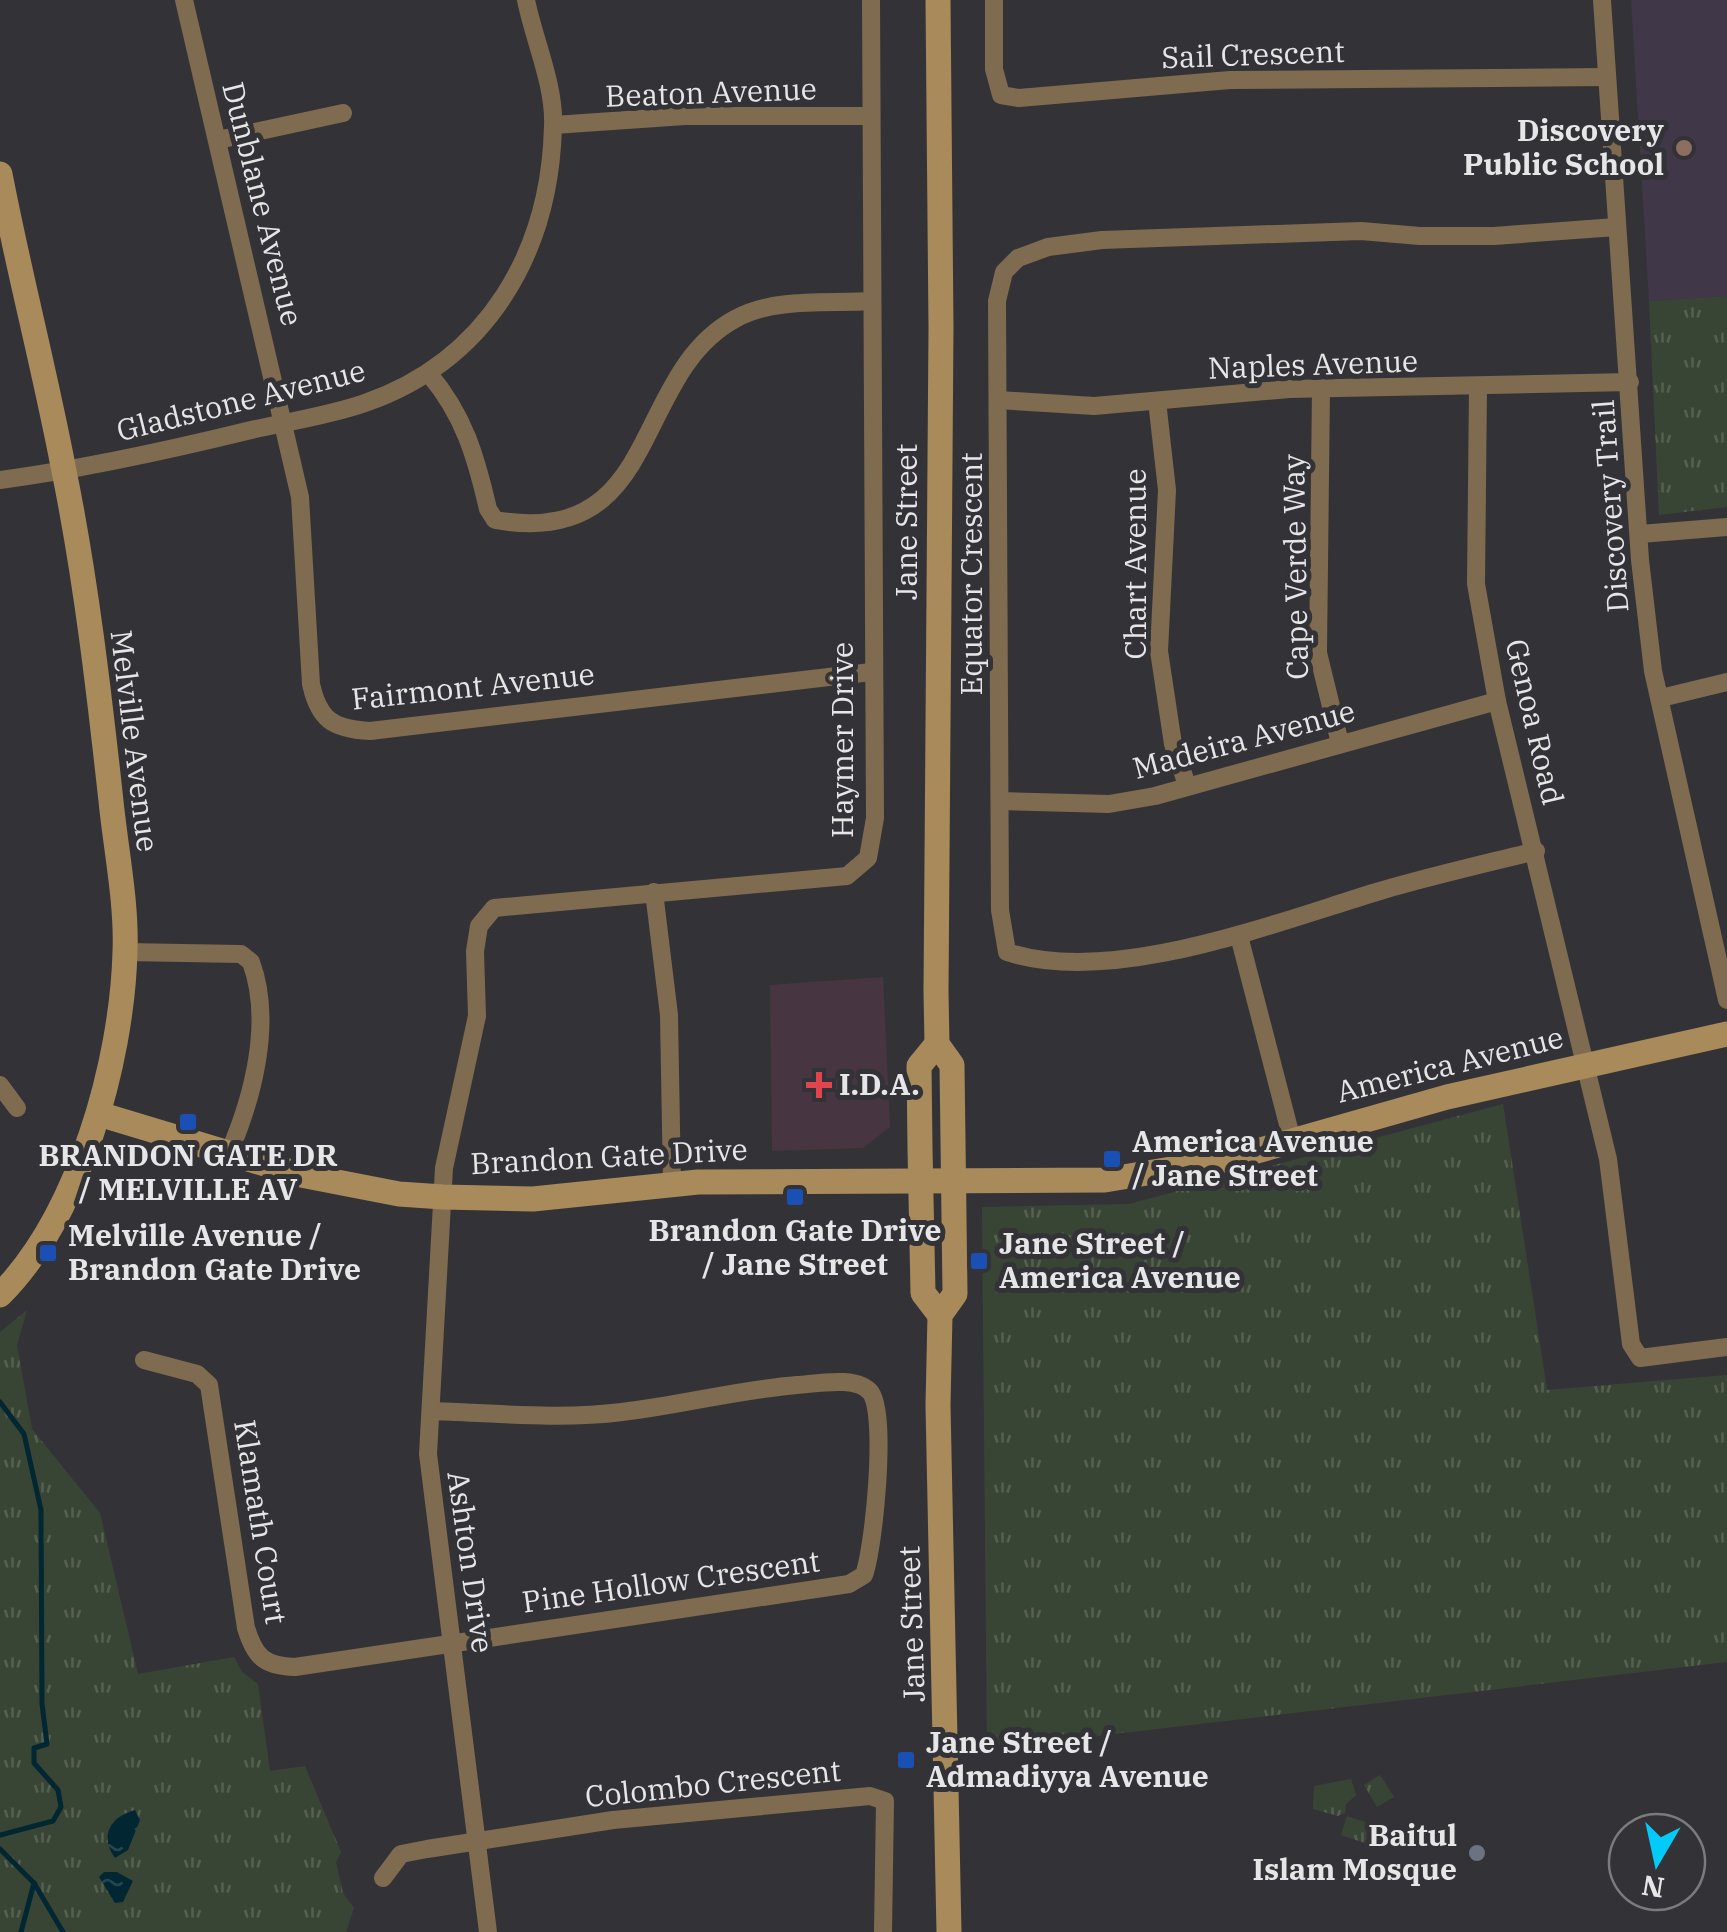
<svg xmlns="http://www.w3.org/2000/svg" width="1727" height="1932" viewBox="0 0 1727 1932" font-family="'IBM Plex Serif',serif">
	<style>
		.commercial { fill: #473641 }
		.education { fill: #403748 }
		.grass { fill: url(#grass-tufts) }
		.pitch { fill: #384534 }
		.water { fill: url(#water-ripples) }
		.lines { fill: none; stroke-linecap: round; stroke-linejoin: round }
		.stream { stroke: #002732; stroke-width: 5 }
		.street { stroke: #7f6b4f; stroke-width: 18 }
		.secondary { stroke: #a88a5b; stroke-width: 25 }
		.education-dot { fill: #8d6e63; stroke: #333337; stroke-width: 4 }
		.health-dot { fill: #e0444e; stroke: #333337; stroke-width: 4 }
		.transit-dot { fill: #1a4fb4; stroke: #333337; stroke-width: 4 }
		.worship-dot { fill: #6b7280; stroke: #333337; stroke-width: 4 }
		.labels { text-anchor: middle; stroke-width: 10; stroke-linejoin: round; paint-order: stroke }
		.street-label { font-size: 30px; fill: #e6e6e8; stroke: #333337 }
		.poi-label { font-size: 30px; font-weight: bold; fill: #e6e6e8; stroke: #333337; text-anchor: start }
	</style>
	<defs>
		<pattern id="grass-tufts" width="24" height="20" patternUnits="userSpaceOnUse" patternTransform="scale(2.5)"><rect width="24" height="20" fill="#384534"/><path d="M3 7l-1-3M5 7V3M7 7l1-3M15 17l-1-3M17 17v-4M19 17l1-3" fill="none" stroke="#556051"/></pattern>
		<pattern id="water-ripples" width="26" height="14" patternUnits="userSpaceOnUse" patternTransform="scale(2.5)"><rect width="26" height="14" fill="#002732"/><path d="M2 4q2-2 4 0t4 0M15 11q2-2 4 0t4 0" fill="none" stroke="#254650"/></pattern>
	</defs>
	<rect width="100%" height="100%" fill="#333337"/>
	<path class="commercial" d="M883,977L890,1127L863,1148L772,1151L770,985Z"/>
	<path class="education" d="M1631,0H1727V296L1649,301Z"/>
	<g class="grass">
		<path d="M1727,296V507L1659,515L1649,301Z"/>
		<path d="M1503,1104L1547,1390L1727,1375V1662L987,1749L982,1207L1129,1204Z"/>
		<path d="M27,1310L17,1345L32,1429L100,1513L138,1674L234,1657L242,1672L258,1684L270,1771L305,1766L341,1852L336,1862L343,1893L354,1908L346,1932H0V1332Z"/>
		<path d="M1380,1775L1394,1797L1377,1807L1364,1785Z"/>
		<path d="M1351,1779L1356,1795L1346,1804L1345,1813L1338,1816L1313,1809L1314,1786Z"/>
		<path d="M1347,1816L1380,1827L1374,1846L1341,1835Z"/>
	</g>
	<path class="pitch" d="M1727,1545V1600L1715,1601L1709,1547Z"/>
	<g class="water">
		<path d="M135,1810L140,1820L128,1850L115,1858C99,1836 110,1817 135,1810Z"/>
		<path d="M104,1872H117L133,1881L123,1902L115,1903L99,1877Z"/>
	</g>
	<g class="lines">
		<g class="stream">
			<path d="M0,1402L24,1434L41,1510L42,1704L47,1744L34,1748V1763L58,1790L61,1807L53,1821L0,1835"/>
			<path d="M0,1849L34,1883L63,1932"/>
			<path d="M21,1932L34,1883"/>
		</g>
		<g class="street">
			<path d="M184,0L300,497L311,684C319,720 333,729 370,731L871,672"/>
			<path d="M994,0V69L1001,95L1019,98L1230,80L1605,77"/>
			<path d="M1602,0L1640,560L1653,671L1727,1000"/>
			<path d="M554,125L685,116H870"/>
			<path d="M218,140L343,113"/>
			<path d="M429,374C464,415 476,457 488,509L495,520C663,549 630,376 735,319C774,297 829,304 872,301"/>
			<path d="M1478,387L1476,584L1497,701L1608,1159L1631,1344L1640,1358L1727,1347"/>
			<path d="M1321,388L1318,653L1340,743"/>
			<path d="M998,400L1094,406L1289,389L1630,382"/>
			<path d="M1157,401L1167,490L1159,651L1173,744L1187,785"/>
			<path d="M0,480C83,469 165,451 247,431C285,422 328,416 365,403C488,360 550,252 553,126C555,86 534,40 526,0"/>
			<path d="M1640,534L1727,527"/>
			<path d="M1661,698L1727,682"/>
			<path d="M1001,801L1109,804L1155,796L1497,701"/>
			<path d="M1536,851C1484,864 1431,876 1380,891C1276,922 1113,987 1007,952L1000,910L997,301L1004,272L1018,258L1048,247L1102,240L1361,231L1420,236H1494L1616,227"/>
			<path d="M654,892L669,1015L672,1185"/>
			<path d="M1239,936L1292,1140"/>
			<path d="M125,952L241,954L251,962C273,1022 253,1097 229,1153"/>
			<path d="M0,1085L17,1108"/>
			<path d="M144,1360L197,1374L209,1385L246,1628C255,1657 264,1666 295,1667L849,1584L864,1575C874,1547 887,1417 871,1393C858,1375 815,1384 797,1385C738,1390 681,1405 622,1412C559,1420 494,1413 431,1411"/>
			<path d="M383,1878L401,1854L427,1849L613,1820L870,1796L885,1801L883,1932"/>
			<path d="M488,1932L428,1454L444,1168L477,1016L475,951L479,926L494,908L847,876L868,858L875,818L871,0"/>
		</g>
		<g class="secondary">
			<path d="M938,0L941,328L936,992L937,1044L952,1065L955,1294L940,1315L938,1405L949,1932"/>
			<path d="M0,174C19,273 45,371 64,471C86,579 99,692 111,801C116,851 127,903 125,952C122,1062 79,1216 0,1295"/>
			<path d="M937,1044L919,1066L920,1148L923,1293L940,1315"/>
			<path d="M99,1114L301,1175L399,1194L443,1197L533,1199L698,1182L1105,1180L1225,1160L1447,1097L1727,1034"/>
		</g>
	</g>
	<circle class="education-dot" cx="1684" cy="148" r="10"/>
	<path class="health-dot" d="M814 1070h10v10h10v10h-10v10h-10v-10h-10v-10h10z"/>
	<g class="transit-dot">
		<rect x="178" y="1112" width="20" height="20" rx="5"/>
		<rect x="1102" y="1149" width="20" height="20" rx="5"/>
		<rect x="785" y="1187" width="20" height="20" rx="5"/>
		<rect x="38" y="1243" width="20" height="20" rx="5"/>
		<rect x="969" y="1251" width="20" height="20" rx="5"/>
		<rect x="896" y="1750" width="20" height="20" rx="5"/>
	</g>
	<circle class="worship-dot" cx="1477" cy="1853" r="10"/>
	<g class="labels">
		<g class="street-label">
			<text transform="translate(1253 55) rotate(-2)" y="10">Sail Crescent</text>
			<text transform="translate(711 93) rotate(-2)" y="10">Beaton Avenue</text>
			<text transform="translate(262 204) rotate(76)" y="10">Dunblane Avenue</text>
			<text transform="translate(1313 365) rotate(-2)" y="10">Naples Avenue</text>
			<text transform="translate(241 401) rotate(-14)" y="10">Gladstone Avenue</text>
			<text transform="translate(1611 506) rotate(-94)" y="10">Discovery Trail</text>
			<text transform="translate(907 522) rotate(-90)" y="10">Jane Street</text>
			<text transform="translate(1136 564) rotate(-90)" y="10">Chart Avenue</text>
			<text transform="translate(1296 567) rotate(-91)" y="10">Cape Verde Way</text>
			<text transform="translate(972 574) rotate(-90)" y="10">Equator Crescent</text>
			<text transform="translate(473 687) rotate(-6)" y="10">Fairmont Avenue</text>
			<text transform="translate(1534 722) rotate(77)" y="10">Genoa Road</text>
			<text transform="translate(843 740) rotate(-90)" y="10">Haymer Drive</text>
			<text transform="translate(1244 740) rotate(-15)" y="10">Madeira Avenue</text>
			<text transform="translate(134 741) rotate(83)" y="10">Melville Avenue</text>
			<text transform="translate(1450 1065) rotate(-14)" y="10">America Avenue</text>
			<text transform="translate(609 1157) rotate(-3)" y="10">Brandon Gate Drive</text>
			<text transform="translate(260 1522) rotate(81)" y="10">Klamath Court</text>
			<text transform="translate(470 1562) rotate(82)" y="10">Ashton Drive</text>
			<text transform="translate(671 1582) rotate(-8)" y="10">Pine Hollow Crescent</text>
			<text transform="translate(912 1624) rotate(-92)" y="10">Jane Street</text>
			<text transform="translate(713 1784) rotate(-6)" y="10">Colombo Crescent</text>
		</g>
		<g class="poi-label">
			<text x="1664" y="141" text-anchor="end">Discovery<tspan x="1664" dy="34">Public School</tspan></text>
			<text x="839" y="1095">I.D.A.</text>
			<text x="1132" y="1152">America Avenue<tspan x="1132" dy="34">/ Jane Street</tspan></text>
			<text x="188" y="1166" text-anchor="middle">BRANDON GATE DR<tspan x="188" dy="34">/ MELVILLE AV</tspan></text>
			<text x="795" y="1241" text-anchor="middle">Brandon Gate Drive<tspan x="795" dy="34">/ Jane Street</tspan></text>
			<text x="68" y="1246">Melville Avenue /<tspan x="68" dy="34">Brandon Gate Drive</tspan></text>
			<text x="999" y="1254">Jane Street /<tspan x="999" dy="34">America Avenue</tspan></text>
			<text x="926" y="1753">Jane Street /<tspan x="926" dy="34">Admadiyya Avenue</tspan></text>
			<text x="1457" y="1846" text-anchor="end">Baitul<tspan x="1457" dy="34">Islam Mosque</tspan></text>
		</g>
	</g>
	<g transform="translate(1657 1862) rotate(189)"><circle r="48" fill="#333337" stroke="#7b7b7e" stroke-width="2.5"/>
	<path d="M0-8L18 38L0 25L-18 38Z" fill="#02cbf9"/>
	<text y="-15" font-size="28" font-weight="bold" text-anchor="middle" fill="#e6e6e8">N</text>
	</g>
</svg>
